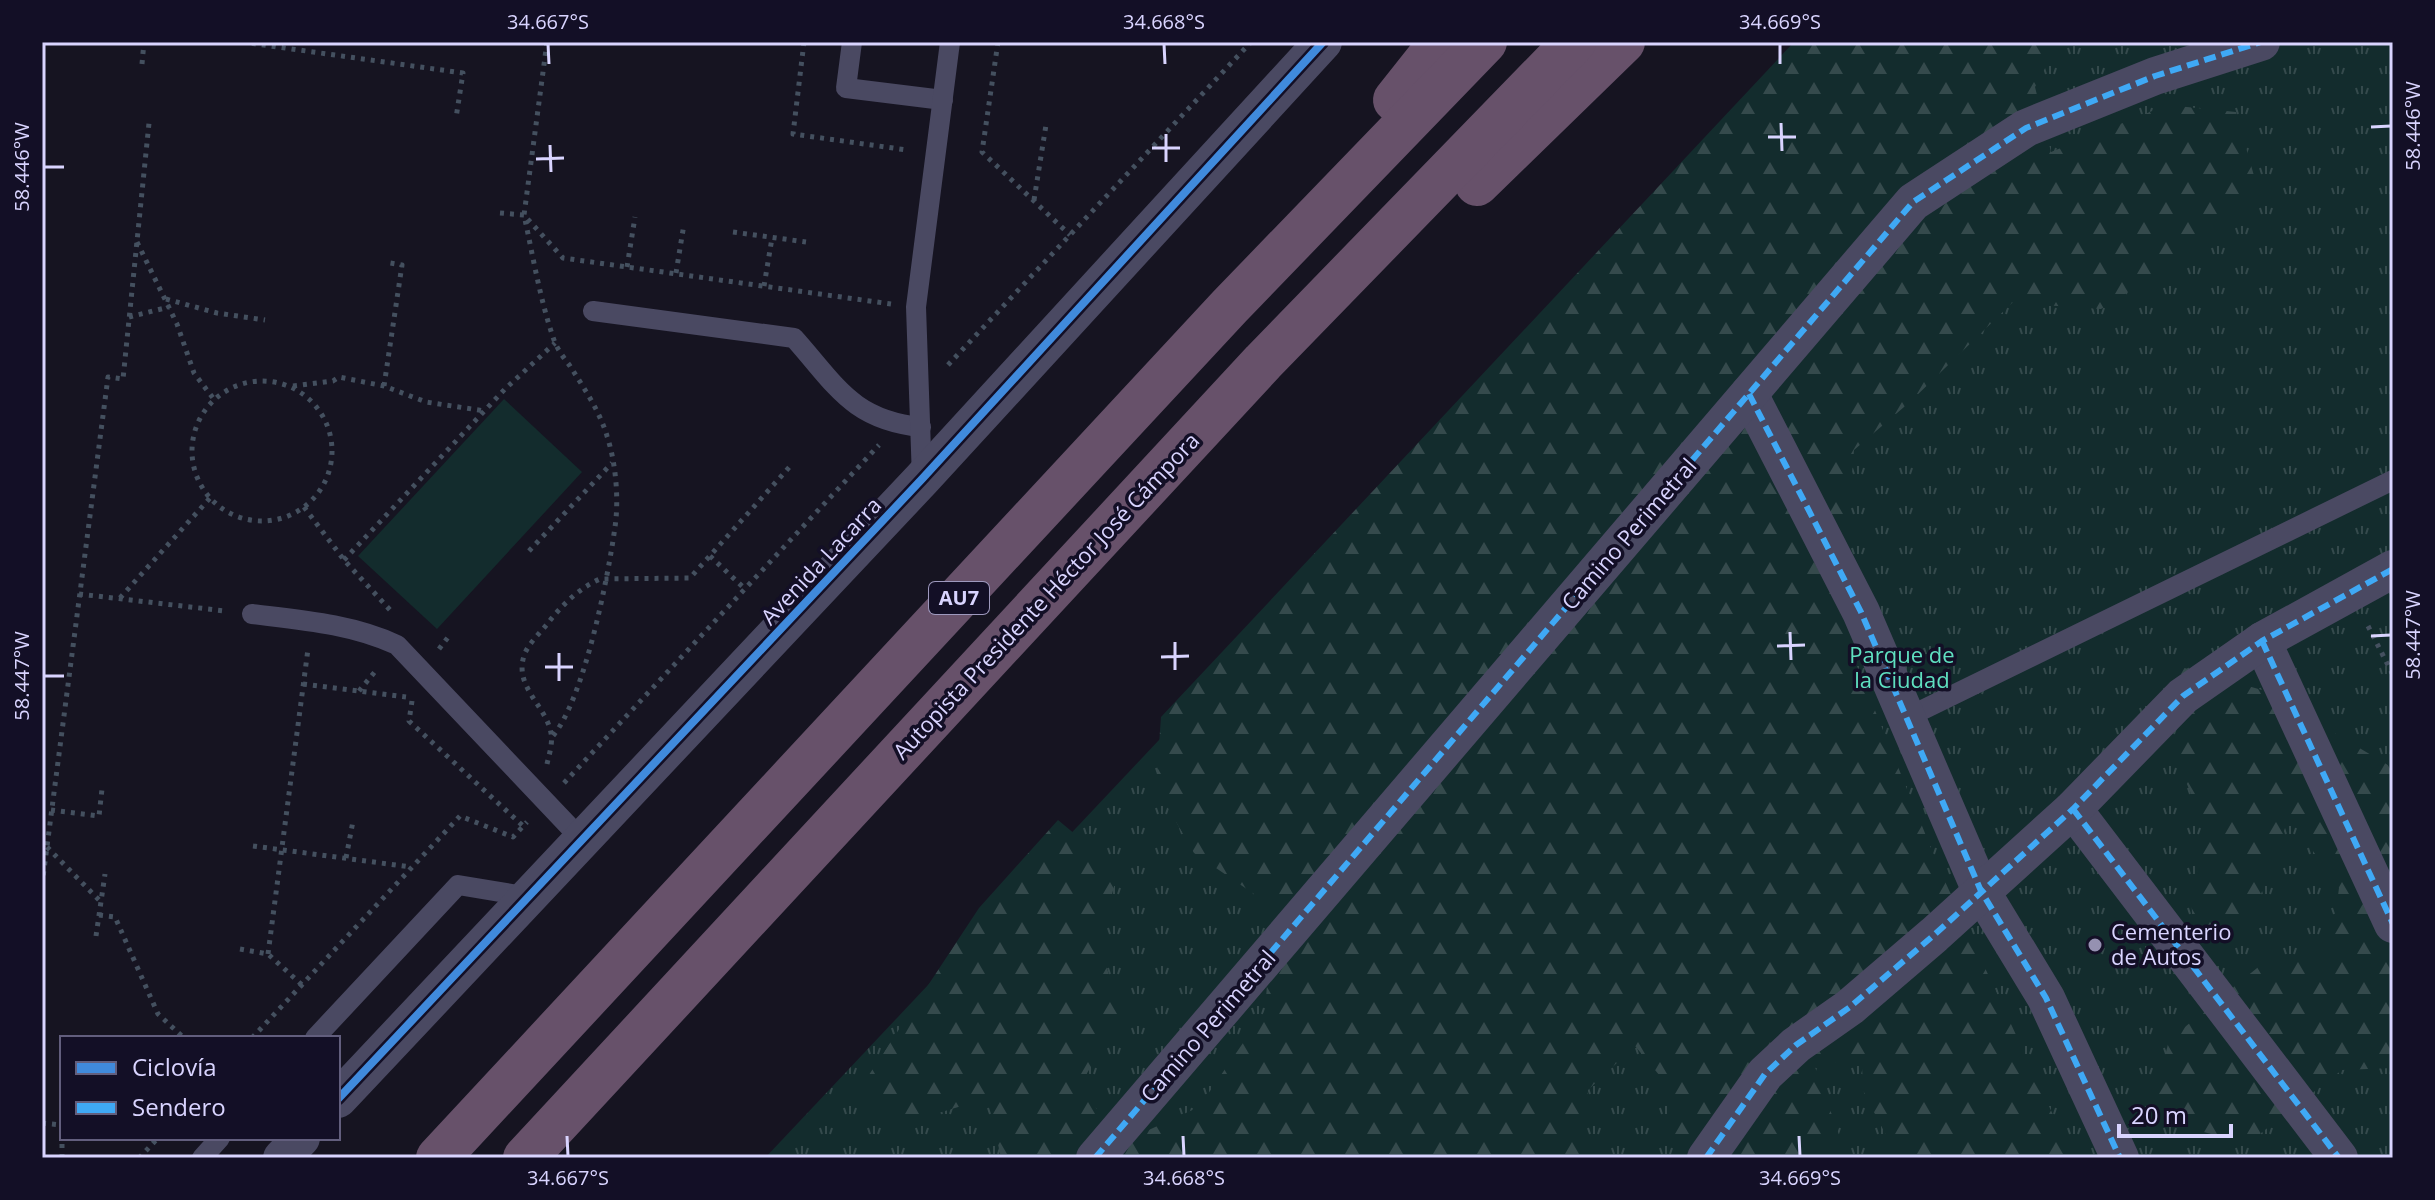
<svg xmlns="http://www.w3.org/2000/svg" width="2435" height="1200" viewBox="0 0 2435 1200" font-family="'Open Sans',sans-serif">
	<style>
		.grass { fill: url(#grass-tufts) }
		.forest { fill: url(#forest-firs) }
		.pitch { fill: #132c2d }
		.lines { fill: none; stroke-linecap: round; stroke-linejoin: round }
		.path { stroke: #44505f; stroke-width: 5; stroke-dasharray: 4 6; stroke-linecap: butt }
		.lane { stroke: #4a4962; stroke-width: 20 }
		.street { stroke: #4a4962; stroke-width: 38 }
		.highway { stroke: #67516a; stroke-width: 44 }
		.quiet { stroke: #3fa9f5; stroke-width: 6; stroke-dasharray: 12 6; stroke-linecap: butt }
		.cycleway-casing { stroke: #130f26; stroke-width: 13 }
		.cycleway { stroke: #408adc; stroke-width: 8 }
		.ticks { fill: none; stroke: #d9d4ff; stroke-width: 3 }
		.poi-dot { fill: #9591b1; stroke: #130f26; stroke-width: 3 }
		.labels { text-anchor: middle; stroke-width: 7; stroke-linejoin: round; paint-order: stroke }
		.shield { fill: #130f26; stroke: #9e99be; stroke-width: 2 }
		.shield-label { font-size: 20px; font-weight: bold; fill: #d9d4ff }
		.street-label { font-size: 22px; fill: #d9d4ff; stroke: #130f26 }
		.park-label { font-size: 22px; fill: #5fe0c0; stroke: #130f26 }
		.poi-label { font-size: 22px; fill: #d9d4ff; stroke: #130f26; text-anchor: start }
		.neatline { fill: none; stroke: #d9d4ff; stroke-width: 3 }
		.ticks-label { font-size: 20px; text-anchor: middle; fill: #d9d4ff }
	</style>
	<defs>
		<pattern id="grass-tufts" width="24" height="20" patternUnits="userSpaceOnUse" patternTransform="scale(2)"><rect width="24" height="20" fill="#132c2d"/><path d="M3 7l-1-3M5 7V3M7 7l1-3M15 17l-1-3M17 17v-4M19 17l1-3" fill="none" stroke="#354a4c"/></pattern>
		<pattern id="forest-firs" width="22" height="20" patternUnits="userSpaceOnUse" patternTransform="scale(2)"><rect width="22" height="20" fill="#132c2d"/><path d="M5 1l3.5 6h-7zM16 11l3.5 6h-7z" fill="#354a4c"/></pattern>
	</defs>
	<rect width="100%" height="100%" fill="#161421"/>
	<path class="grass" d="M1817,42H2393V1158H765Z"/>
	<g class="forest">
		<path d="M1794,42H2059L2035,87L2051,152L2167,105L2236,112L2258,190L2209,241L2101,309L2012,303L1911,401L1854,450L1839,622L1942,875L2073,1158H1898L1864,1093L1861,1056L1815,1067L1839,1135L1823,1158H1690L1672,1146L1665,1082L1635,1046L1588,1090L1579,1158H1001L988,1098L902,1124L859,1090L979,908L1058,820L1118,870L1099,947L1123,1013L1077,1090L1129,1139L1199,1107L1265,1011L1273,907L1194,853L1156,787L1161,717Z"/>
		<path d="M2181,667L2262,690L2393,768V1068L2342,1070L2247,1144L2150,1117L2169,1040L2262,964L2330,956L2339,888L2289,817L2253,916L2193,932L2191,893L2208,834L2176,758Z"/>
	</g>
	<path class="pitch" d="M504,399L582,472L437,629L358,556Z"/>
	<g class="lines">
		<g class="path">
			<path d="M242,42L463,73L456,118"/>
			<path d="M547,42L524,215L563,258L891,304"/>
			<path d="M804,42L793,134L907,150"/>
			<path d="M998,42L982,152L1070,235"/>
			<path d="M142,64L144,42"/>
			<path d="M1034,200L1046,125"/>
			<path d="M500,213L524,215C533,256 540,300 554,340C557,349 564,358 570,366C584,388 600,412 607,436C616,463 619,500 615,527C608,578 584,700 552,737"/>
			<path d="M733,232L806,242"/>
			<path d="M137,242L177,324L194,373L213,398"/>
			<path d="M627,267L635,217"/>
			<path d="M676,273L684,224"/>
			<path d="M764,286L772,238"/>
			<path d="M166,299L217,313L265,320"/>
			<path d="M129,317L169,307"/>
			<path d="M948,365L1251,42"/>
			<circle cx="262" cy="451" r="70"/>
			<path d="M293,386L333,381L339,377L384,386L426,402L485,411"/>
			<path d="M384,386L402,265L390,263"/>
			<path d="M304,507L344,560L391,611"/>
			<path d="M529,551L612,463"/>
			<path d="M710,556L745,589"/>
			<path d="M344,560L505,389L555,343"/>
			<path d="M79,594L225,611"/>
			<path d="M120,598L210,498"/>
			<path d="M2368,626L2393,675"/>
			<path d="M439,649L449,636"/>
			<path d="M303,684L406,697"/>
			<path d="M359,691L378,668"/>
			<path d="M412,701L409,721L523,826"/>
			<path d="M547,764C549,755 553,743 551,733C546,705 512,686 525,653C530,642 540,633 548,623C561,606 579,588 600,579L690,578L793,463"/>
			<path d="M564,783L879,445"/>
			<path d="M51,810L99,816L102,789"/>
			<path d="M253,846L411,867"/>
			<path d="M47,847L101,902"/>
			<path d="M346,858L353,821"/>
			<path d="M42,885L108,377L123,379L149,123"/>
			<path d="M99,915L115,917L158,1014L184,1038"/>
			<path d="M96,936L105,874"/>
			<path d="M240,949L268,954L302,985"/>
			<path d="M268,954L308,649"/>
			<path d="M252,1038L460,816L513,837L527,822"/>
			<path d="M42,1123L62,1125"/>
			<path d="M62,1158V1132"/>
			<path d="M139,1158L158,1138"/>
		</g>
		<g class="lane">
			<path d="M852,42L846,88L943,100"/>
			<path d="M593,311L794,338C836,385 852,420 921,427"/>
			<path d="M922,479L916,307L950,42"/>
			<path d="M252,614C301,620 352,624 397,645L583,841"/>
			<path d="M1908,717L2393,480"/>
			<path d="M315,1038L458,885L530,897"/>
			<path d="M202,1158L220,1138"/>
		</g>
		<g class="street">
			<path d="M1749,394L1861,612L1981,891L2046,998L2120,1158"/>
			<path d="M2262,641L2393,924"/>
			<path d="M2073,809L2339,1158"/>
			<path d="M338,1099L922,479L1323,42"/>
			<path d="M282,1158L301,1138"/>
			<path d="M1095,1158L1913,202L2026,128L2155,76L2261,42"/>
			<path d="M1706,1158L1765,1074L1796,1045L1850,1007L1934,935L2073,809L2183,696L2262,641L2393,569"/>
		</g>
		<g class="highway">
			<path d="M1395,100L1441,42"/>
			<path d="M1477,184L1623,42"/>
			<path d="M438,1158L1230,306L1485,42"/>
			<path d="M525,1158L1263,362L1574,42"/>
		</g>
		<g class="quiet">
			<path d="M1749,394L1861,612L1981,891L2046,998L2120,1158"/>
			<path d="M2262,641L2393,924"/>
			<path d="M2073,809L2339,1158"/>
			<path d="M1095,1158L1913,202L2026,128L2155,76L2261,42"/>
			<path d="M1706,1158L1765,1074L1796,1045L1850,1007L1934,935L2073,809L2183,696L2262,641L2393,569"/>
		</g>
		<defs>
			<path id="cycleway" d="M338,1099L922,479L1323,42"/>
		</defs>
		<use href="#cycleway" class="cycleway-casing"/>
		<use href="#cycleway" class="cycleway"/>
	</g>
	<path class="ticks" d="M548,44L549,64M1164,44L1165,64M1780,44V64M1781,123L1782,151M2371,127L2391,126M1166,134V162M1768,137H1796M550,145L551,172M1152,148H1180M536,159L564,158M44,167H64M1790,632L1791,660M2371,636L2391,635M1175,642V670M1777,646L1805,645M559,653V681M1161,657L1189,656M545,667H573M44,676H64M567,1136L568,1156M1183,1136L1184,1156M1799,1136L1800,1156"/>
	<circle class="poi-dot" cx="2095" cy="945" r="8"/>
	<g class="labels">
		<rect class="shield" x="929" y="582" width="60" height="32" rx="6"/>
		<g class="shield-label">
			<text x="959" y="605">AU7</text>
		</g>
		<g class="street-label">
			<text transform="translate(1629 534) rotate(-49)" y="8">Camino Perimetral</text>
			<text transform="translate(821 561) rotate(-47)" y="8">Avenida Lacarra</text>
			<text transform="translate(1046 596) rotate(-47)" y="8">Autopista Presidente Héctor José Cámpora</text>
			<text transform="translate(1208 1026) rotate(-49)" y="8">Camino Perimetral</text>
		</g>
		<g class="park-label">
			<text x="1902" y="663">Parque de<tspan x="1902" dy="25">la Ciudad</tspan></text>
		</g>
		<g class="poi-label">
			<text x="2111" y="940">Cementerio<tspan x="2111" dy="25">de Autos</tspan></text>
		</g>
	</g>
	<rect width="2435" height="1200" fill="none" stroke="#130f26" stroke-width="88"/>
	<rect x="60" y="1036" width="280" height="104" fill="#130f26" stroke="#625e7d" stroke-width="2"/>
	<rect x="76" y="1062" width="40" height="12" fill="#408adc" stroke="#625e7d" stroke-width="2"/>
	<text x="132" y="1076" font-size="24" fill="#d9d4ff">Ciclovía</text>
	<rect x="76" y="1102" width="40" height="12" fill="#3fa9f5" stroke="#625e7d" stroke-width="2"/>
	<text x="132" y="1116" font-size="24" fill="#d9d4ff">Sendero</text>
	<path d="M2119 1124v12h112v-12" fill="none" stroke="#d9d4ff" stroke-width="4"/>
	<text x="2131" y="1124" font-size="24" fill="#d9d4ff" stroke="#130f26" stroke-width="6" paint-order="stroke">20 m</text>
	<rect x="44" y="44" width="2347" height="1112" class="neatline"/>
	<g class="ticks-label">
		<text x="548" y="29">34.667°S</text>
		<text x="1164" y="29">34.668°S</text>
		<text x="1780" y="29">34.669°S</text>
		<text transform="translate(2413 126) rotate(-90)" y="7">58.446°W</text>
		<text transform="translate(22 167) rotate(-90)" y="7">58.446°W</text>
		<text transform="translate(2413 635) rotate(-90)" y="7">58.447°W</text>
		<text transform="translate(22 676) rotate(-90)" y="7">58.447°W</text>
		<text x="568" y="1185">34.667°S</text>
		<text x="1184" y="1185">34.668°S</text>
		<text x="1800" y="1185">34.669°S</text>
	</g>
</svg>
